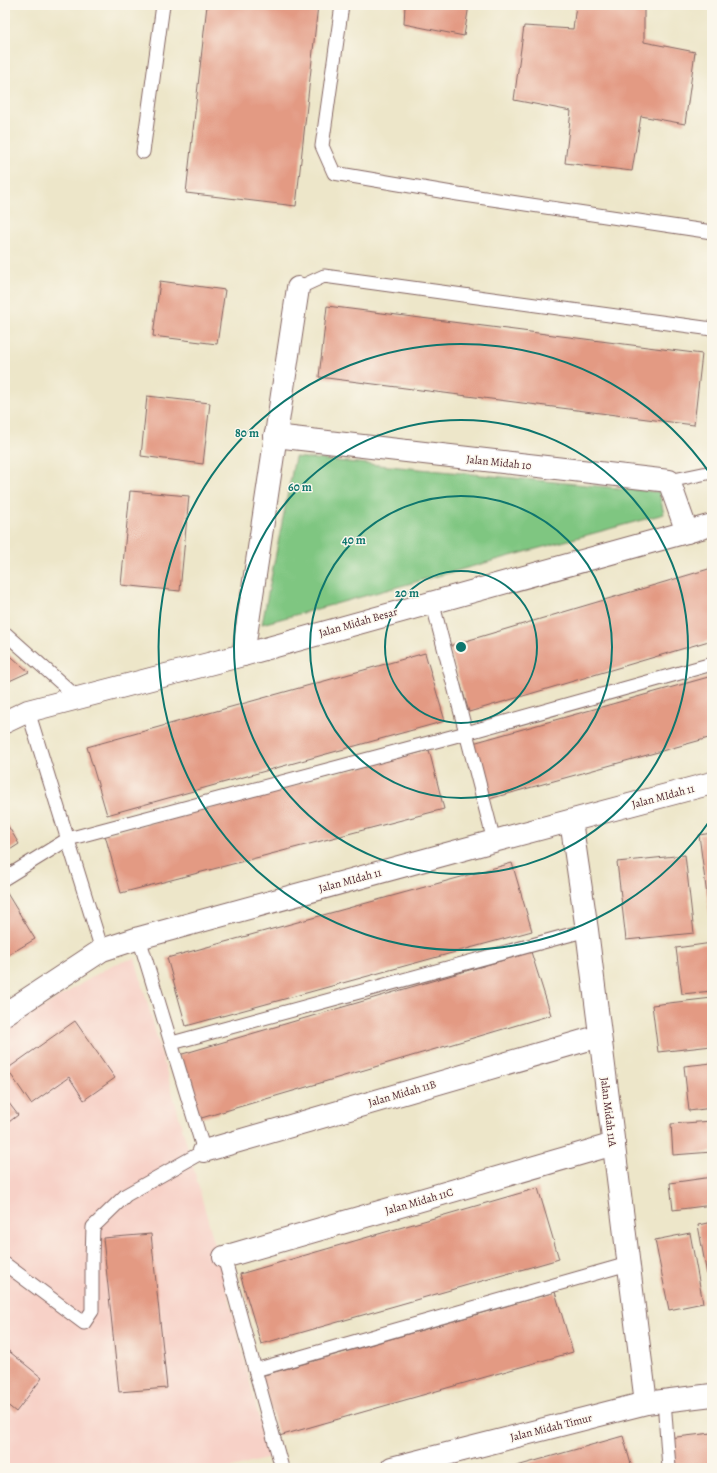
<svg xmlns="http://www.w3.org/2000/svg" width="717" height="1473" viewBox="0 0 717 1473" font-family="Alegreya,serif">
	<style>
		.built { fill: #f7d1c7 }
		.green { fill: #7fc681; stroke: #647256 }
		.building { fill: #e39a83 }
		.lines { fill: none; stroke-linecap: round; stroke-linejoin: round }
		.service-casing { stroke: #836562; stroke-width: 15 }
		.minor-casing { stroke: #836562; stroke-width: 24 }
		.tertiary-casing { stroke: #836562; stroke-width: 24 }
		.service { stroke: #fff; stroke-width: 13 }
		.minor { stroke: #fff; stroke-width: 22 }
		.tertiary { stroke: #fff; stroke-width: 22 }
		.ring { fill: none; stroke: #0f766e; stroke-width: 2 }
		.labels { text-anchor: middle; stroke-width: 3; stroke-linejoin: round; paint-order: stroke }
		.street-label { font-size: 11px; fill: #4a1f2b; stroke: #fbf7ec }
		.centre { fill: #0f766e; stroke: #fbf7ec; stroke-width: 2 }
		.ring-label { font-size: 12px; text-anchor: middle; font-weight: bold; fill: #0f766e; stroke: #fbf7ec; stroke-width: 3; stroke-linejoin: round; paint-order: stroke }
	</style>
	<rect width="100%" height="100%" fill="#fbf7ec"/>
	<filter id="ink" filterUnits="userSpaceOnUse"><feTurbulence type="fractalNoise" baseFrequency=".025" numOctaves="2"/><feDisplacementMap in="SourceGraphic" scale="8" xChannelSelector="R" yChannelSelector="G"/><feConvolveMatrix kernelMatrix="1 2 1 2 8 2 1 2 1" color-interpolation-filters="sRGB"/></filter>
	<filter id="wash" filterUnits="userSpaceOnUse"><feTurbulence type="fractalNoise" baseFrequency=".012" numOctaves="4" result="noise"/><feDisplacementMap in="SourceGraphic" scale="16" xChannelSelector="R" yChannelSelector="G"/><feGaussianBlur stdDeviation="0.9" result="paint"/><feColorMatrix in="noise" values="0 0 0 0 0 0 0 0 0 0 0 0 0 0 0 0 0 1.4 0 .05"/><feComposite in="paint" operator="in"/></filter>
	<g filter="url(#wash)">
		<rect width="100%" height="100%" fill="#ede6c9"/>
		<path class="built" d="M135,958L224,1278L269,1458L232,1468H5V1030L112,965Z"/>
		<path class="green" d="M295,457L659,492L664,514L262,624Z"/>
		<g id="blocks">
			<g class="building">
				<path d="M207,5H318L296,206L186,193Z"/>
				<path d="M405,5H469L464,36L404,24Z"/>
				<path d="M576,5H644V42L695,52L685,124L641,116L632,171L565,163L571,111L514,100L524,26L573,29Z"/>
				<path d="M160,281L225,290L217,344L153,336Z"/>
				<path d="M327,306L702,354L694,425L319,377Z"/>
				<path d="M147,396L210,403L203,464L141,456Z"/>
				<path d="M130,491L189,496L180,591L121,585Z"/>
				<path d="M712,568V640L469,712L449,646Z"/>
				<path d="M5,651L29,672L5,683Z"/>
				<path d="M425,653L445,721L107,815L87,747Z"/>
				<path d="M712,676V737L489,799L473,743Z"/>
				<path d="M429,750L444,809L121,893L105,835Z"/>
				<path d="M5,821L19,844L5,853Z"/>
				<path d="M712,833V925L711,926L699,835Z"/>
				<path d="M685,855L694,933L626,940L617,862Z"/>
				<path d="M512,863L532,931L186,1026L167,958Z"/>
				<path d="M5,890L35,939L5,957Z"/>
				<path d="M712,943V991L682,994L676,948Z"/>
				<path d="M531,952L551,1015L198,1119L179,1055Z"/>
				<path d="M712,998V1046L658,1052L652,1005Z"/>
				<path d="M75,1021L115,1078L84,1100L69,1077L31,1104L7,1069Z"/>
				<path d="M712,1063V1108L689,1111L684,1066Z"/>
				<path d="M5,1098L18,1115L5,1125Z"/>
				<path d="M712,1121V1152L673,1155L671,1124Z"/>
				<path d="M712,1177V1205L673,1210L670,1183Z"/>
				<path d="M538,1188L559,1259L261,1344L240,1274Z"/>
				<path d="M712,1222V1297H711L698,1225Z"/>
				<path d="M690,1233L703,1303L669,1310L655,1240Z"/>
				<path d="M151,1234L167,1388L119,1392L103,1238Z"/>
				<path d="M555,1292L573,1352L279,1436L261,1376Z"/>
				<path d="M5,1348L42,1378L16,1412L5,1403Z"/>
				<path d="M712,1433V1468H672L668,1438Z"/>
				<path d="M623,1436L632,1468H510Z"/>
			</g>
		</g>
	</g>
	<g filter="url(#ink)">
		<use href="#blocks" fill-opacity="0" stroke="#836562" stroke-width="1"/>
		<g class="lines">
			<defs>
				<g id="service">
					<path d="M342,5L322,146L334,173L458,194L712,232"/>
					<path d="M143,152L163,5"/>
					<path d="M298,288L324,276L712,329"/>
					<path d="M669,481L712,472"/>
					<path d="M432,601L494,841"/>
					<path d="M5,633L79,699"/>
					<path d="M28,711L102,950"/>
					<path d="M5,878L68,839L466,733L712,664"/>
					<path d="M172,1043L587,930"/>
					<path d="M224,1257L282,1468"/>
					<path d="M5,1264L84,1323L92,1311V1258L93,1227L126,1195L204,1151L139,938"/>
					<path d="M255,1370L628,1264"/>
					<path d="M664,1400L669,1468"/>
				</g>
				<g id="minor">
					<path d="M275,436L669,481L687,532"/>
					<path d="M243,655L298,288"/>
					<path d="M571,821L587,930L646,1403"/>
					<path d="M5,1014L102,950L139,938L494,841L712,783"/>
					<path d="M204,1151L600,1036"/>
					<path d="M224,1257L614,1144"/>
					<path d="M392,1468L646,1403L712,1395"/>
				</g>
				<path id="tertiary" d="M5,722L28,711L243,655L712,525"/>
			</defs>
			<use href="#service" class="service-casing"/>
			<use href="#minor" class="minor-casing"/>
			<use href="#tertiary" class="tertiary-casing"/>
			<use href="#service" class="service"/>
			<use href="#minor" class="minor"/>
			<use href="#tertiary" class="tertiary"/>
		</g>
	</g>
	<g class="ring">
		<circle cx="461" cy="647" r="76"/>
		<circle cx="461" cy="647" r="151"/>
		<circle cx="461" cy="647" r="227"/>
		<path d="M711 819A303 303 0 1 1 711 475"/>
	</g>
	<g class="labels">
		<g class="street-label">
			<text transform="translate(499 462) rotate(6)" y="4">Jalan Midah 10</text>
			<text transform="translate(358 622) rotate(-16)" y="4">Jalan Midah Besar</text>
			<text transform="translate(663 796) rotate(-15)" y="4">Jalan MIdah 11</text>
			<text transform="translate(350 880) rotate(-15)" y="4">Jalan MIdah 11</text>
			<text transform="translate(402 1093) rotate(-16)" y="4">Jalan Midah 11B</text>
			<text transform="translate(609 1112) rotate(83)" y="4">Jalan Midah 11A</text>
			<text transform="translate(419 1201) rotate(-16)" y="4">Jalan Midah 11C</text>
			<text transform="translate(551 1427) rotate(-14)" y="4">Jalan Midah Timur</text>
		</g>
	</g>
	<circle cx="461" cy="647" r="6" class="centre"/>
	<g class="ring-label">
		<text x="247" y="437">80 m</text>
		<text x="300" y="491">60 m</text>
		<text x="354" y="544">40 m</text>
		<text x="407" y="597">20 m</text>
	</g>
	<rect width="717" height="1473" fill="none" stroke="#fbf7ec" stroke-width="20"/>
</svg>
